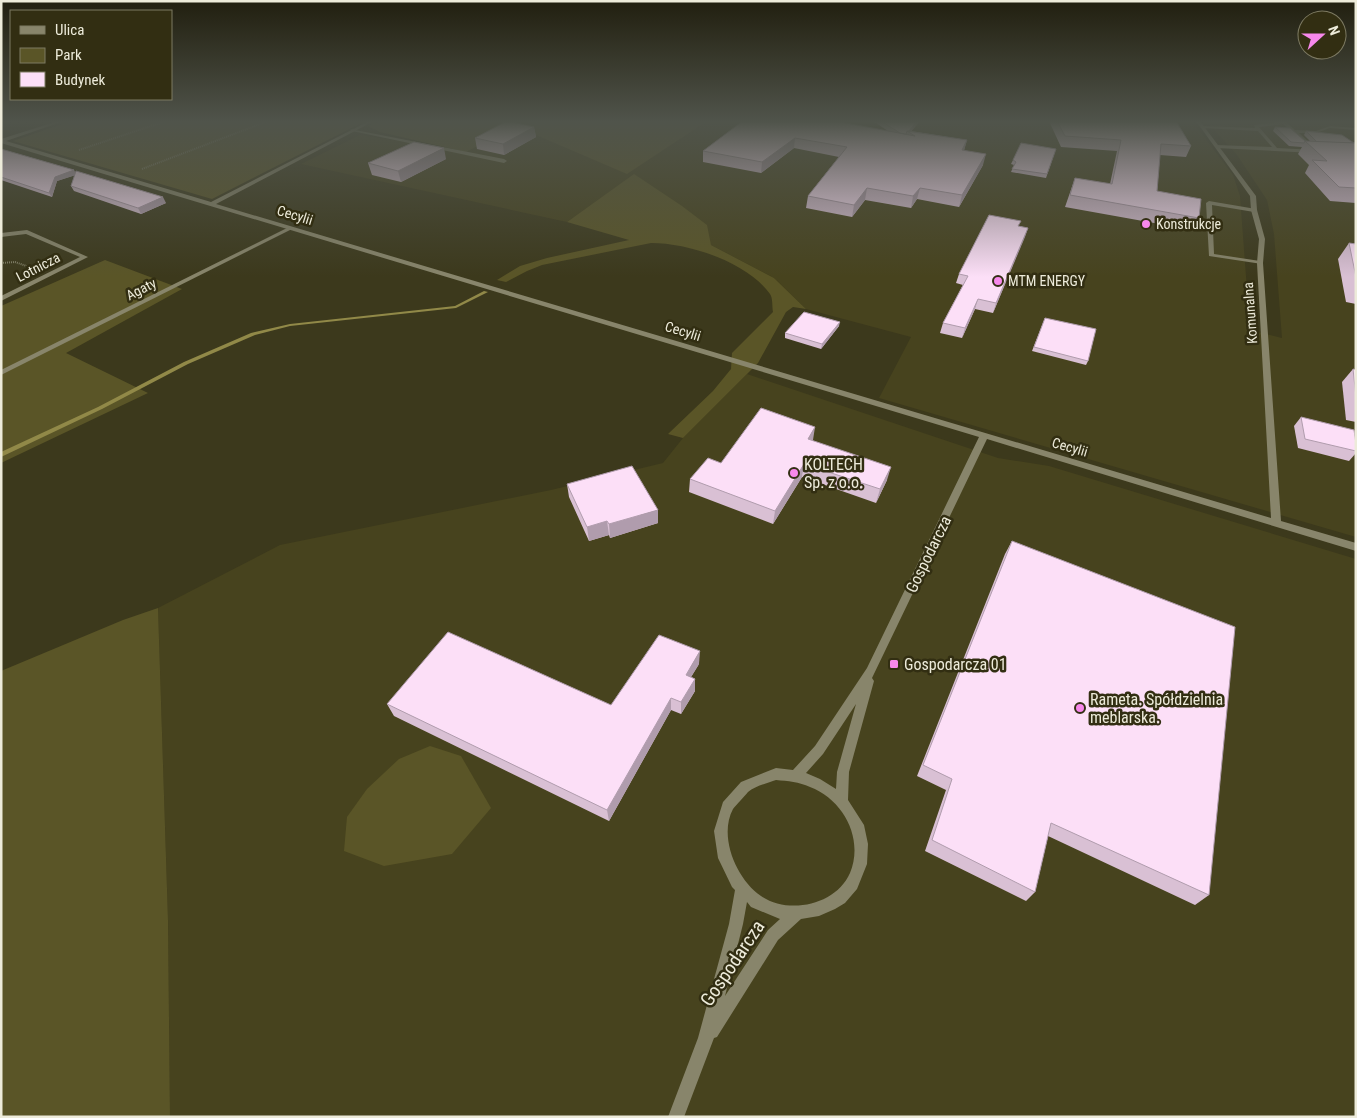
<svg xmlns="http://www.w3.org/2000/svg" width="1357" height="1118" viewBox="0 0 1357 1118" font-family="'Roboto Condensed',sans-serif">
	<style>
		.built { fill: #47431e }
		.green { fill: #5a5527 }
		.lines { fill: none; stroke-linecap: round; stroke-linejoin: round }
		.stream { fill: #918948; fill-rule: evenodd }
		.path { stroke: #817f66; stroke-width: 2; stroke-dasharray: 1 1; stroke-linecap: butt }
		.service { fill: #88856b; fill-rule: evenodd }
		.minor { fill: #88856b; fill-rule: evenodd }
		.wall { fill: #d9c0d4 }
		.shaded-wall { fill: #b09cad }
		.building { fill: #fcdff7; stroke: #b09cad }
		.poi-dot { fill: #f788eb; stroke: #322e12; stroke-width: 2 }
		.labels { text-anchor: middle; stroke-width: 5; stroke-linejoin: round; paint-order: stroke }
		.far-street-label { font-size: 14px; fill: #edebda; stroke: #322e12 }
		.far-poi-label { font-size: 14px; fill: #edebda; stroke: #322e12; text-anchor: start }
		.poi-label { font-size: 16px; fill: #edebda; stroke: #322e12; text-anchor: start }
		.street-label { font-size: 16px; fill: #edebda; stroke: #322e12 }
		.near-street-label { font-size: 19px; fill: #edebda; stroke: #322e12 }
	</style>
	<rect width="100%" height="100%" fill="#3c391c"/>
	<g class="built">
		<path d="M700,121H1192L1233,175L1240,196L1250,330L1282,338L1274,234L1267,200L1237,155L1206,121H1356V537L879,398L911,337L806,309L774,278L711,245L634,175L567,222L301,164L360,135L464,151L515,123Z"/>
		<path d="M747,374L998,458L1049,466L1356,559V1117H170L168,920L158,608L280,545L551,490L663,463L683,438Z"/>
	</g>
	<g class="green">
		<path d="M71,121H365L212,199L13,141Z"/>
		<path d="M381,121H707L627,174L515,126L466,152L380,132L368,126Z"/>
		<path d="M634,174L682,206L707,225L711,245L774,278L806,309L793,307L786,312L758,363L683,438L668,434L713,391L731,369L732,353L773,312C772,307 773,298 770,294C747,262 689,243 651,243L542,265L527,271L506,282L497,280L520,266L547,258L629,240L567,222Z"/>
		<path d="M105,260L182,289L66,353L148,393L1,463V306Z"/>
		<path d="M158,608L168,920L170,1117H1V671L123,620Z"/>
		<path d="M430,746L461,756L491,808L452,854L384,866L344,851L347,817L367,789L399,759Z"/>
	</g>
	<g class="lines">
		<path class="stream" d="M484,291L488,292L456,308L290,326L255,335L188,364L102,409L1,457V452L98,407L184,362L251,333L290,324L455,306Z"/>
		<g class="path">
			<path d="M79,150L166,121"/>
			<path d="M142,169L268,121"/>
			<path d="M1,263L15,262L32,268"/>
		</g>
		<g class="service">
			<path d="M1285,121L1295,130L1316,131L1330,126L1356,128V130L1330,128L1316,133H1299L1310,143L1308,146L1283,124L1259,127L1277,148L1316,150L1314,153L1217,148L1215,145L1272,147L1258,131L1202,128L1200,127L1202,126L1255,128L1254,125Z"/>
			<path d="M350,129L504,159L507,161L504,163L352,131Z"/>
			<path d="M1209,201L1256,209V211L1254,212L1212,205L1214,254L1260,261L1263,263L1262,264L1209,256L1206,203Z"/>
			<path d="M289,227L294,228L1,375V370Z"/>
		</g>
		<g class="minor">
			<path d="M58,121H64L6,141L211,202L369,121H374L216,204L1271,518L1257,263L1259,239L1251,210L1250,196L1196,121H1200L1256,196L1257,210L1265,239L1263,263L1281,521L1356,543V551L987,439L872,678L874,681L849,772L848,800L864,825L868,844L867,864L857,889L845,903L835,909L819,916L801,919L778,940L717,1037L714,1038L684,1117H668L698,1038L729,924L735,890L732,887L718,858L714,831L723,802L741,782L776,768L793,770L815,746L867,668L979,437L1,143V139ZM856,704L837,772L836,789L820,779L806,773L823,754ZM776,780C788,781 799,782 810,787C844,800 864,839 850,873C836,905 789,915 761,896C737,880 718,837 733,809C737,804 744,797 748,792C755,786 768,783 776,780ZM747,902L751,907L780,919L768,930L725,996L743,924Z"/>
			<path d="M27,230L88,257L1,301V296L80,257L26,234L1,237V233Z"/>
		</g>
	</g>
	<g class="wall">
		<path d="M743,121L888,131L873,121H920L911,131L967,140L964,150L983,165L959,207L917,199L911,208L865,200L852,217L806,208L808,196L839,157L794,148L761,173L703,162V151Z"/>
		<path d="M1049,121H1176L1191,146L1186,157L1160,155L1157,191L1199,218L1193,230L1065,207L1075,178L1110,184L1117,151L1061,147Z"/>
		<path d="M534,127L536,137L504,155L477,149L475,138Z"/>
		<path d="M1275,127L1305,141H1310L1304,135L1306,131L1356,143V203L1330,201L1305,173L1309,165L1298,154L1302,147L1289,146L1273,131Z"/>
		<path d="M1,149L74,170L75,173L166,203L141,214L74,191L71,186L75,175L57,181L52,197L1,180Z"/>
		<path d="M1056,149L1046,178L1011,172L1014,165L1011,164L1013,160Z"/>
		<path d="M446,159L401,182L372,175L368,163Z"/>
		<path d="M1019,226L1028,228L993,313L975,309L962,338L940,333L943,323L963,285L956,283L959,274Z"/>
		<path d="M1349,243L1356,244V304L1346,302L1338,259Z"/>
		<path d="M1045,318L1088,361L1086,365L1032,351Z"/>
		<path d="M839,326L821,349L785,338V333Z"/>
		<path d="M1353,369L1356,370V422L1346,420L1342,382Z"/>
		<path d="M1301,417L1356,444V453L1349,461L1298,448L1294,426Z"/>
		<path d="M813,441L887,480L876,503L802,477L773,524L689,492L690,479Z"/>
		<path d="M567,484L658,523L610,538L609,535L589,541L569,497Z"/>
		<path d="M1012,541L1209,895L1195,905L1048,836L1035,892L1026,901L925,851L946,790L917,776L1005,554Z"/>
		<path d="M699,664L691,677L695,679V691L681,714L671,710L609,821L394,716L387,704L611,705Z"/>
	</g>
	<g class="shaded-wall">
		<path d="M917,121H920L910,133L909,131Z"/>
		<path d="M534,127L536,137L504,155L503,144Z"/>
		<path d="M795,138L794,148L761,173L762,162Z"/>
		<path d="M967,140L964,151L962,150Z"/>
		<path d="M444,148L446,159L401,182L398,171Z"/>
		<path d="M986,154L983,165L959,207L962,195Z"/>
		<path d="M74,170L76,175L57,181L52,197L49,193L55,177Z"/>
		<path d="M867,188L865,200L852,217L854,205Z"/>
		<path d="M920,188L917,199L911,208L913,196Z"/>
		<path d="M163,197L166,203L141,214L138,208Z"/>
		<path d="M1028,228L1025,237L993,313L996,303Z"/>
		<path d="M978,299L975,309L962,338L965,328Z"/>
		<path d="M840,322L839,326L821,349L822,344Z"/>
		<path d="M815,427L813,440L806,453L808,439Z"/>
		<path d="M804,464L802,477L773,524L775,511Z"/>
		<path d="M891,467L887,480L876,503L880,489Z"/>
		<path d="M658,510V523L610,538L609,524Z"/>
		<path d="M607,521L609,535L589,541L587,527Z"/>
		<path d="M700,651L699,664L685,687L686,675Z"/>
		<path d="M695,679V691L681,714V702Z"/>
		<path d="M671,698V710L609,821L607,810Z"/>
	</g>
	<g class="building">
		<path d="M507,121L534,127L503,144L475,138Z"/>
		<path d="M743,121H835L915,136L907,131L967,140L962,150L986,154L962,195L920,188L913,196L867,188L854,205L808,196L847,147L795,138L762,162L703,151Z"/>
		<path d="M881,121H917L909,131H907L906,134L900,133Z"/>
		<path d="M1057,121H1176L1191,146L1161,144L1157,191L1201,199L1199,218L1070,195L1075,178L1112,184L1121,140L1065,136Z"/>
		<path d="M1275,127L1290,128L1305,141L1304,143L1291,142Z"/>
		<path d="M1306,131L1342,135L1354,143L1317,142Z"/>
		<path d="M1305,141L1356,143V188L1339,187L1312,160L1327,161Z"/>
		<path d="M414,142L444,148L398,171L368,163Z"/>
		<path d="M1021,143L1056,149L1047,174L1012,169L1016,162L1013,160Z"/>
		<path d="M1,149L74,170L55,177L49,193L1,177Z"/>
		<path d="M76,171L163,197L138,208L71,186Z"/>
		<path d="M989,215L1021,221L1018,226L1028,228L996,303L978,299L965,328L943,323L968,276L959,274Z"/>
		<path d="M1349,243L1356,244V277Z"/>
		<path d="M804,312L840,322L822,344L785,333Z"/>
		<path d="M1045,318L1096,329L1088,361L1034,347Z"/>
		<path d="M1353,369L1356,370V397Z"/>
		<path d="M761,408L815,427L808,439L891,467L880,489L804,464L775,511L690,479L708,458L721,463Z"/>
		<path d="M1301,417L1354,430L1356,444V451L1305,439Z"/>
		<path d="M632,466L658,510L609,524L607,521L587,527L567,484Z"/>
		<path d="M1012,541L1235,627L1209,895L1051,823L1035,892L932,840L952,779L923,765Z"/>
		<path d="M448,632L611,705L659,635L700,651L686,675L695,679L681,702L671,698L607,810L387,704Z"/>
	</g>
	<linearGradient id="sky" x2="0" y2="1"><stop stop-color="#211f0f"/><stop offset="0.44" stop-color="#50544b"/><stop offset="1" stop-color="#50544b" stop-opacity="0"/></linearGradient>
	<rect width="1357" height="277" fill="url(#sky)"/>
	<g class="poi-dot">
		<circle cx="1146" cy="224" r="5"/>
		<circle cx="998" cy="281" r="5"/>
		<circle cx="794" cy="473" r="5"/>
		<rect x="889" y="659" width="10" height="10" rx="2.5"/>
		<circle cx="1080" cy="708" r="5"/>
	</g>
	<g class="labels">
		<g class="far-street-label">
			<text transform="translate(295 215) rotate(17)" y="5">Cecylii</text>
			<text transform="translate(38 267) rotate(-27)" y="5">Lotnicza</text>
			<text transform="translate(141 289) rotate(-27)" y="5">Agaty</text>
			<text transform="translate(1250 313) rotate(-94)" y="5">Komunalna</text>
			<text transform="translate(683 331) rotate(17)" y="5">Cecylii</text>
			<text transform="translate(1070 447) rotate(16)" y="5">Cecylii</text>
		</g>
		<g class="far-poi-label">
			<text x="1156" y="229">Konstrukcje</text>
			<text x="1008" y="286">MTM ENERGY</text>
		</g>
		<g class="poi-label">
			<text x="804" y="470">KOLTECH<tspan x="804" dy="18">Sp. z o.o.</tspan></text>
			<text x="904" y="670">Gospodarcza 01</text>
			<text x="1090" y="705">Rameta. Spółdzielnia<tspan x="1090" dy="18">meblarska.</tspan></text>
		</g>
		<g class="street-label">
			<text transform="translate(928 554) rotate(-64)" y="6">Gospodarcza</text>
		</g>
		<g class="near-street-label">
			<text transform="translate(732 963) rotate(-56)" y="7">Gospodarcza</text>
		</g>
	</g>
	<rect width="1357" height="1118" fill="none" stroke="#edebda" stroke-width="5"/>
	<rect x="10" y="10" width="162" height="90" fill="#322e12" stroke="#7d7a62"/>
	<rect x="20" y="26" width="25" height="8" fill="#88856b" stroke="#7d7a62"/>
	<text x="55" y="35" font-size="15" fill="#edebda">Ulica</text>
	<rect x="20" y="48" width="25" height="15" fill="#5a5527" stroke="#7d7a62"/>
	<text x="55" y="60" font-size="15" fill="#edebda">Park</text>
	<rect x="20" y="72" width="25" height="15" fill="#fcdff7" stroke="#7d7a62"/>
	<text x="55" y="85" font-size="15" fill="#edebda">Budynek</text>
	<g transform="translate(1322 35) rotate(69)"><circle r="24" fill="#322e12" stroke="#7d7a62"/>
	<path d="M0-4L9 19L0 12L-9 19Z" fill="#f788eb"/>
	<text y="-8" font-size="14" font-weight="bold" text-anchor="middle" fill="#edebda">N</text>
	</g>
</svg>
